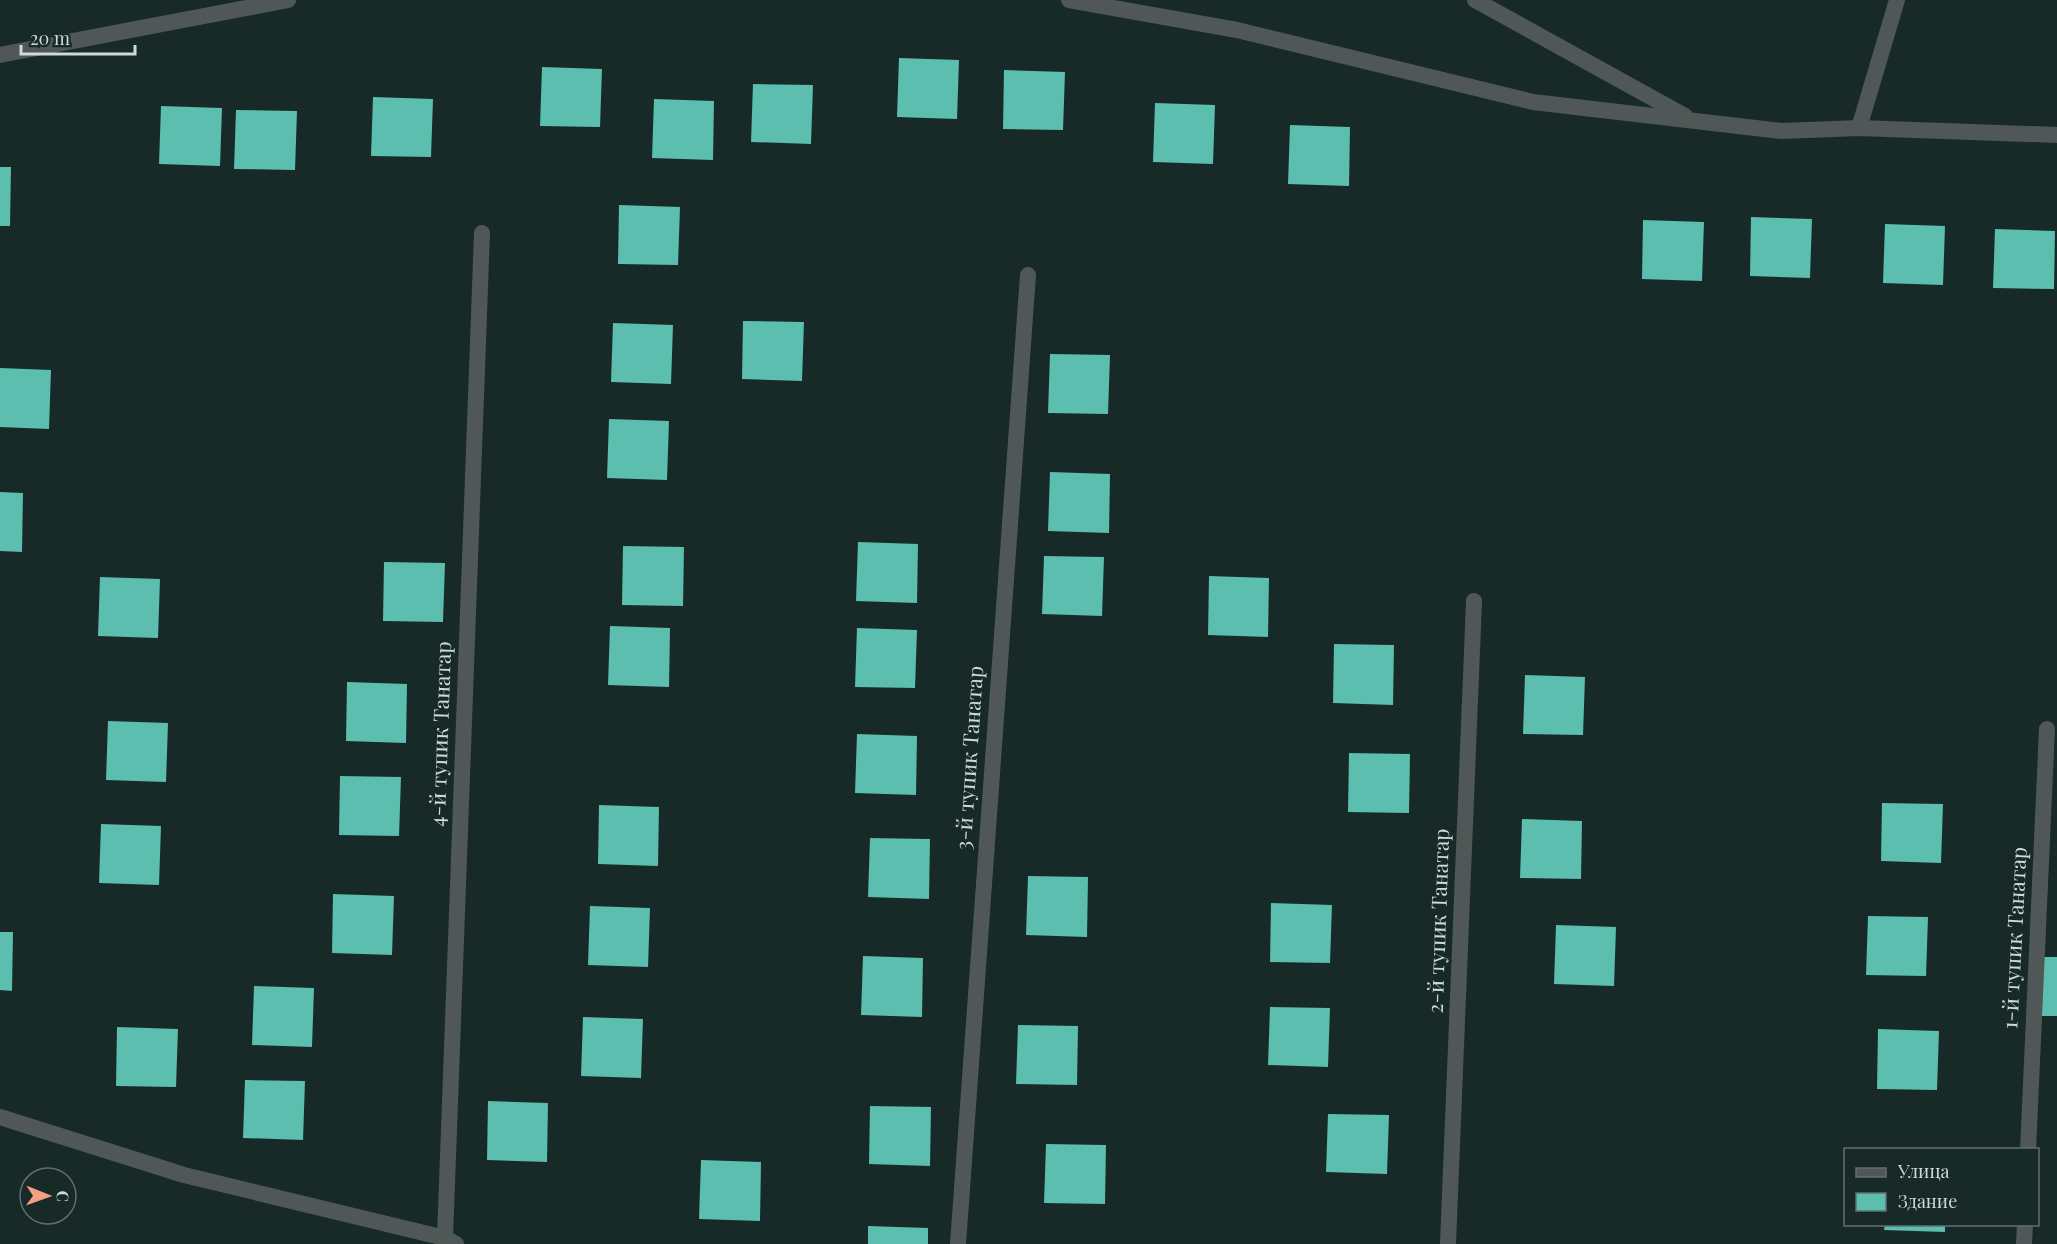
<svg xmlns="http://www.w3.org/2000/svg" width="2057" height="1244" viewBox="0 0 2057 1244" font-family="'Playfair Display',serif">
	<style>
		.building { fill: #5bbeaf }
		.lines { fill: none; stroke-linecap: round; stroke-linejoin: round }
		.minor { stroke: #4f5856; stroke-width: 16 }
		.labels { text-anchor: middle; stroke-width: 6; stroke-linejoin: round; paint-order: stroke }
		.street-label { font-size: 21px; fill: #cedad8; stroke: #172a27 }
	</style>
	<rect width="100%" height="100%" fill="#172a27"/>
	<g class="building">
		<path d="M899,58L959,60L957,119L897,117Z"/>
		<path d="M542,67L602,69L600,127L540,126Z"/>
		<path d="M1004,70L1065,72L1063,130L1003,129Z"/>
		<path d="M753,84L813,85L811,144L751,142Z"/>
		<path d="M373,97L433,99L431,157L371,156Z"/>
		<path d="M654,99L714,101L713,160L652,158Z"/>
		<path d="M1155,103L1215,105L1213,164L1153,162Z"/>
		<path d="M161,106L222,108L220,166L159,164Z"/>
		<path d="M236,110L297,111L295,170L234,169Z"/>
		<path d="M1290,125L1350,127L1349,186L1288,184Z"/>
		<path d="M0,167H11L10,226H0Z"/>
		<path d="M619,205L680,207L678,265L618,264Z"/>
		<path d="M1751,217L1812,219L1810,278L1750,276Z"/>
		<path d="M1643,220L1704,222L1702,281L1642,279Z"/>
		<path d="M1885,224L1945,226L1943,285L1883,283Z"/>
		<path d="M1995,229L2055,231L2054,289L1993,288Z"/>
		<path d="M743,321L804,322L802,381L742,379Z"/>
		<path d="M613,323L673,325L671,384L611,382Z"/>
		<path d="M1050,354L1110,355L1108,414L1048,413Z"/>
		<path d="M0,368L51,370L49,429L0,427Z"/>
		<path d="M609,419L669,421L667,480L607,478Z"/>
		<path d="M1050,472L1110,474L1109,533L1048,531Z"/>
		<path d="M0,492L23,493L22,552L0,551Z"/>
		<path d="M858,542L918,544L917,603L856,601Z"/>
		<path d="M623,546L684,547L683,606L622,605Z"/>
		<path d="M1044,556L1104,557L1102,616L1042,614Z"/>
		<path d="M384,562L445,563L443,622L383,621Z"/>
		<path d="M1209,576L1269,578L1268,637L1208,635Z"/>
		<path d="M100,577L160,579L158,638L98,636Z"/>
		<path d="M610,626L670,628L669,687L608,685Z"/>
		<path d="M857,628L917,630L915,688L855,687Z"/>
		<path d="M1334,644L1394,645L1393,705L1333,703Z"/>
		<path d="M1525,675L1585,677L1583,735L1523,734Z"/>
		<path d="M347,682L407,684L406,743L346,741Z"/>
		<path d="M108,721L168,723L166,782L106,780Z"/>
		<path d="M857,734L917,736L916,795L855,793Z"/>
		<path d="M1349,753L1410,754L1409,813L1348,812Z"/>
		<path d="M340,776L401,777L399,836L339,835Z"/>
		<path d="M1882,803L1943,804L1941,863L1881,861Z"/>
		<path d="M599,805L659,807L658,866L598,864Z"/>
		<path d="M1522,819L1582,821L1581,879L1520,878Z"/>
		<path d="M101,824L161,826L159,885L99,883Z"/>
		<path d="M870,838L930,839L929,899L868,897Z"/>
		<path d="M1028,876L1088,877L1087,937L1026,935Z"/>
		<path d="M333,894L394,896L392,955L332,953Z"/>
		<path d="M1271,903L1332,905L1330,963L1270,962Z"/>
		<path d="M590,906L650,908L648,967L588,965Z"/>
		<path d="M1868,916L1928,917L1926,976L1866,975Z"/>
		<path d="M1556,925L1616,927L1614,986L1554,984Z"/>
		<path d="M0,932H13L12,991L0,990Z"/>
		<path d="M863,956L923,958L922,1017L861,1015Z"/>
		<path d="M2040,957H2057V1016H2039Z"/>
		<path d="M254,986L314,988L312,1047L252,1045Z"/>
		<path d="M1270,1007L1330,1008L1328,1067L1268,1065Z"/>
		<path d="M583,1017L643,1019L641,1078L581,1076Z"/>
		<path d="M1018,1025L1078,1026L1077,1085L1016,1084Z"/>
		<path d="M117,1027L178,1029L176,1087L116,1086Z"/>
		<path d="M1878,1029L1939,1031L1937,1090L1877,1089Z"/>
		<path d="M245,1080L305,1081L303,1140L243,1138Z"/>
		<path d="M488,1101L548,1103L547,1162L487,1160Z"/>
		<path d="M870,1106L931,1107L930,1166L869,1164Z"/>
		<path d="M1328,1114L1389,1115L1387,1174L1326,1172Z"/>
		<path d="M1046,1144L1106,1145L1105,1204L1044,1203Z"/>
		<path d="M701,1160L761,1162L760,1221L699,1219Z"/>
		<path d="M1885,1224H1945V1232L1884,1230Z"/>
		<path d="M868,1226L928,1228V1244H868Z"/>
	</g>
	<g class="lines">
		<g class="minor">
			<path d="M1069,0L1237,30L1533,102L1781,131L1859,128L2057,135"/>
			<path d="M1475,0L1685,116"/>
			<path d="M0,55L288,0"/>
			<path d="M1859,128L1897,0"/>
			<path d="M0,1117L184,1175L445,1238L456,1244"/>
			<path d="M2028,1150L2047,729"/>
			<path d="M445,1238L482,233"/>
			<path d="M958,1244L1028,275"/>
			<path d="M1448,1244L1474,601"/>
			<path d="M2024,1244L2025,1224"/>
		</g>
	</g>
	<g class="labels">
		<g class="street-label">
			<text transform="translate(441 734) rotate(-88)" y="7">4-й тупик Танатар</text>
			<text transform="translate(970 758) rotate(-86)" y="7">3-й тупик Танатар</text>
			<text transform="translate(1439 921) rotate(-88)" y="7">2-й тупик Танатар</text>
			<text transform="translate(2015 938) rotate(-87)" y="7">1-й тупик Танатар</text>
		</g>
	</g>
	<rect x="1844" y="1148" width="195" height="78" fill="#172a27" stroke="#60706e" stroke-width="1.5"/>
	<rect x="1856" y="1168" width="30" height="9" fill="#4f5856" stroke="#60706e" stroke-width="1.5"/>
	<text x="1898" y="1178" font-size="18" fill="#cedad8">Улица</text>
	<rect x="1856" y="1193" width="30" height="18" fill="#5bbeaf" stroke="#60706e" stroke-width="1.5"/>
	<text x="1898" y="1208" font-size="18" fill="#cedad8">Здание</text>
	<g transform="translate(48 1196) rotate(91)"><circle r="28" fill="#172a27" stroke="#60706e" stroke-width="1.5"/>
	<path d="M0-4.5L10 22L0 15L-10 22Z" fill="#f2a07f"/>
	<text y="-9" font-size="16" font-weight="bold" text-anchor="middle" fill="#cedad8">С</text>
	</g>
	<path d="M21 45v9h114v-9" fill="none" stroke="#cedad8" stroke-width="3"/>
	<text x="30" y="45" font-size="18" fill="#cedad8" stroke="#172a27" stroke-width="4.5" paint-order="stroke">20 m</text>
</svg>
